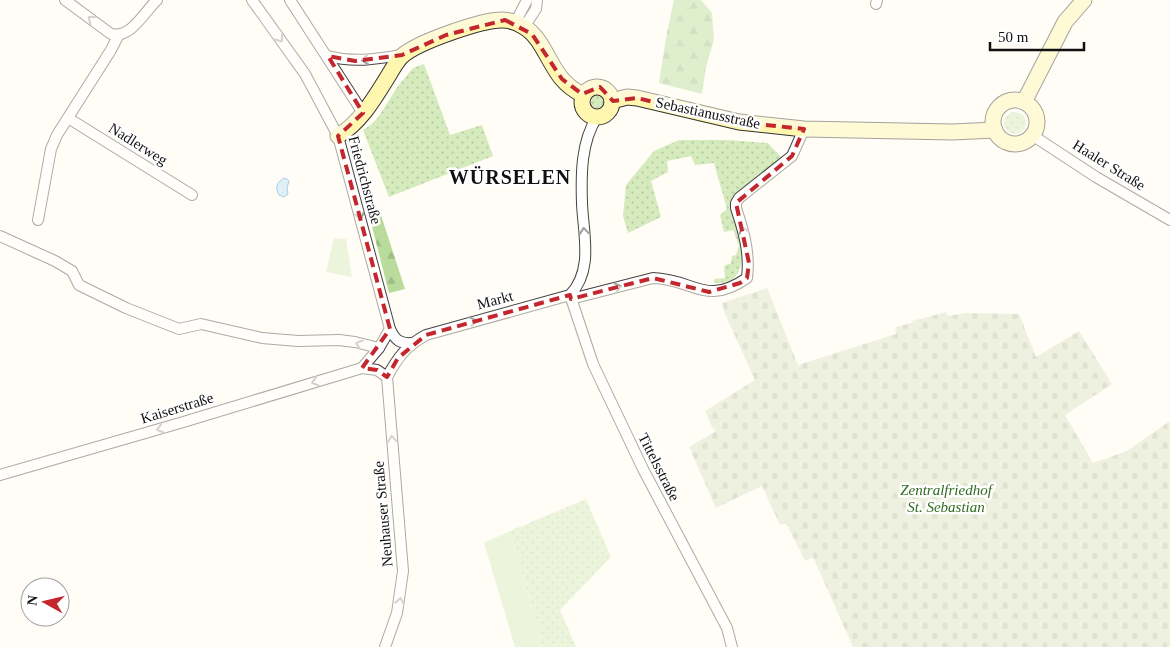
<svg xmlns="http://www.w3.org/2000/svg" width="1170" height="647" viewBox="0 0 1170 647" font-family="Georgia,serif">
	<style>
		.grass { fill: url(#grass-dots) }
		.forest { fill: url(#forest-firs) }
		.cemetery { fill: url(#cemetery-stones) }
		.park { fill: #d5ebbd }
		.water { fill: #b9e0f7; stroke: #3f96cf }
		.lines { fill: none; stroke-linecap: round; stroke-linejoin: round }
		.street-casing { stroke: #444; stroke-width: 12 }
		.secondary-casing { stroke: #333; stroke-width: 17 }
		.street { stroke: #fff; stroke-width: 10 }
		.secondary { stroke: #fff6b0; stroke-width: 15 }
		.oneway { stroke: #a0a0a0 }
		.marked { fill: none; stroke: #c4262e; stroke-width: 4; stroke-dasharray: 10 6; stroke-linejoin: round }
		.labels { text-anchor: middle; stroke-width: 5; stroke-linejoin: round; paint-order: stroke }
		.street-label { font-size: 15px; fill: #111; stroke: #fff }
		.park-label { font-size: 15px; font-style: italic; fill: #2f6b1f; stroke: #fff }
		.district-label { font-size: 20px; font-weight: bold; letter-spacing: 1px; fill: #111; stroke: #fff }
	</style>
	<defs>
		<pattern id="grass-dots" width="8" height="8" patternUnits="userSpaceOnUse" patternTransform="scale(1.25)"><rect width="8" height="8" fill="#d5ebbd"/><path d="M2 2h.1M6 6h.1" fill="none" stroke="#b6c8a1" stroke-width="1.8" stroke-linecap="round"/></pattern>
		<pattern id="forest-firs" width="22" height="20" patternUnits="userSpaceOnUse" patternTransform="scale(1.25)"><rect width="22" height="20" fill="#b9dc9c"/><path d="M5 1l3.5 6h-7zM16 11l3.5 6h-7z" fill="#9ebc85"/></pattern>
		<pattern id="cemetery-stones" width="16" height="16" patternUnits="userSpaceOnUse" patternTransform="scale(1.25)"><rect width="16" height="16" fill="#d9e3c4"/><path d="M2 7V4a2 2 0 0 1 4 0v3zM10 15v-3a2 2 0 0 1 4 0v3z" fill="#b9c2a7"/></pattern>
	</defs>
	<rect width="100%" height="100%" fill="#fffdf5"/>
	<g class="grass">
		<path d="M424,64L450,135L482,125L493,156L389,197L363,130L372,124L379,116L398,86L413,68Z"/>
		<circle cx="597" cy="101" r="7"/>
		<circle cx="1015" cy="123" r="11"/>
		<path d="M679,140H727L768,143L782,158L737,195C740,214 750,266 733,279C727,283 721,283 714,283V279L725,278L724,266L731,263L732,256L736,255L739,246L733,230L724,232L720,215L727,209L714,163L695,165L691,156L667,161L668,172L651,181L661,217L628,233L623,216L626,185L654,151Z"/>
		<path d="M586,499L611,557L560,610L576,647H543L510,531Z"/>
	</g>
	<g class="forest">
		<path d="M674,0H701L712,13L714,40L706,67L702,94L659,83L667,32Z"/>
		<path d="M379,209L405,289L389,293L368,211Z"/>
	</g>
	<path class="cemetery" d="M767,288L798,365L896,334L895,327L912,323V321L946,312L948,316L966,313L1019,314L1036,357L1079,331L1112,384L1065,415L1093,463L1127,451L1170,421V647H853L813,557L805,561L786,523L780,525L762,486L716,508L689,447L716,431L712,427L705,411L755,380L725,314L722,303Z"/>
	<g class="park">
		<path d="M334,238L346,239L352,277L326,272Z"/>
		<path d="M510,531L543,647H515L484,543Z"/>
	</g>
	<path class="water" d="M284,178L287,179L289,181L287,188L288,194L284,197L279,195C275,187 276,183 284,178Z"/>
	<g class="lines">
		<defs>
			<g id="street">
				<path d="M65,0L111,34C131,39 144,12 157,0"/>
				<path d="M252,0L305,74L338,136L390,329C395,340 400,344 412,343"/>
				<path d="M290,0L363,113"/>
				<path d="M876,4L877,0"/>
				<path d="M515,23L527,0"/>
				<path d="M524,27L536,9L537,0"/>
				<path d="M328,56C353,63 377,59 402,55"/>
				<path d="M68,118L192,195"/>
				<path d="M1032,135L1096,177L1170,220"/>
				<path d="M38,220L51,149L57,135L111,50L118,36"/>
				<path d="M0,236L55,261L72,271L79,285L126,308L179,329L201,324L262,338L298,341L339,340L355,342L379,348"/>
				<path d="M570,295L593,364L643,469L727,628L732,647"/>
				<path d="M571,299L653,278C694,279 705,307 747,278C750,253 744,232 736,208V203L739,198L792,156L804,129"/>
				<path d="M362,368L379,348L390,329"/>
				<path d="M0,475L180,423L362,368L377,370L387,377"/>
				<path d="M385,647L397,613L403,571L387,377C398,357 406,346 426,335L570,295C594,270 583,233 582,203C581,174 581,142 597,117"/>
			</g>
			<g id="secondary">
				<circle cx="597" cy="102" r="15"/>
				<circle cx="1015" cy="122" r="22"/>
				<path d="M612,101L627,97L637,98L739,122L804,129L952,132L995,130"/>
				<path d="M1024,102L1065,22L1084,0"/>
				<path d="M338,136C360,123 374,99 387,78C392,70 396,62 402,56C418,42 481,20 502,20C509,20 518,23 524,27C541,36 549,64 562,79C568,86 575,91 583,95"/>
			</g>
		</defs>
		<use href="#street" class="street-casing"/>
		<use href="#secondary" class="secondary-casing"/>
		<use href="#street" class="street"/>
		<use href="#secondary" class="secondary"/>
	</g>
	<defs><path id="oneway-chevron" d="M-2-3.5L2.5 0L-2 3.5" fill="none" stroke-width="1.6" stroke-linecap="round" stroke-linejoin="round" transform="scale(1.25)"/></defs>
	<g class="oneway">
		<use href="#oneway-chevron" transform="translate(91 19) rotate(-143)"/>
		<use href="#oneway-chevron" transform="translate(280 39) rotate(54)"/>
		<use href="#oneway-chevron" transform="translate(365 60) rotate(174)"/>
		<use href="#oneway-chevron" transform="translate(360 216) rotate(76)"/>
		<use href="#oneway-chevron" transform="translate(743 230) rotate(-108)"/>
		<use href="#oneway-chevron" transform="translate(584 231) rotate(-95)"/>
		<use href="#oneway-chevron" transform="translate(618 287) rotate(-14)"/>
		<use href="#oneway-chevron" transform="translate(473 321) rotate(-15)"/>
		<use href="#oneway-chevron" transform="translate(359 344) rotate(-163)"/>
		<use href="#oneway-chevron" transform="translate(315 382) rotate(163)"/>
		<use href="#oneway-chevron" transform="translate(160 429) rotate(164)"/>
		<use href="#oneway-chevron" transform="translate(392 439) rotate(-95)"/>
		<use href="#oneway-chevron" transform="translate(400 601) rotate(-80)"/>
	</g>
	<path d="M0 0H1170V647H0ZM505,20L532,34L562,79L582,94L600,87L613,101L637,98L739,122L804,129L792,156L736,203L749,263L747,278L740,283L709,292L653,278L571,299L570,295L426,335L398,358L387,377L377,370L362,368L390,329L338,136L363,113L328,56L355,61L402,55L446,35Z" fill="#fffdf5" fill-opacity=".55" fill-rule="evenodd"/>
	<path class="marked" d="M505,20L532,34L562,79L582,94L600,87L613,101L637,98L739,122L804,129L792,156L736,203L749,263L747,278L740,283L709,292L653,278L571,299L570,295L426,335L398,358L387,377L377,370L362,368L390,329L338,136L363,113L328,56L355,61L402,55L446,35Z"/>
	<g class="labels">
		<g class="street-label">
			<text transform="translate(708 113) rotate(12)" y="5">Sebastianusstraße</text>
			<text transform="translate(138 144) rotate(32)" y="5">Nadlerweg</text>
			<text transform="translate(1109 165) rotate(32)" y="5">Haaler Straße</text>
			<text transform="translate(365 180) rotate(75)" y="5">Friedrichstraße</text>
			<text transform="translate(495 300) rotate(-15)" y="5">Markt</text>
			<text transform="translate(177 408) rotate(-17)" y="5">Kaiserstraße</text>
			<text transform="translate(659 467) rotate(63)" y="5">Tittelsstraße</text>
			<text transform="translate(383 514) rotate(-95)" y="5">Neuhauser Straße</text>
		</g>
		<g class="park-label">
			<text x="946" y="495">Zentralfriedhof<tspan x="946" dy="17">St. Sebastian</tspan></text>
		</g>
		<g class="district-label">
			<text x="510" y="184">WÜRSELEN</text>
		</g>
	</g>
	<g transform="translate(45 602) rotate(278)"><circle r="24" fill="#ffffff" stroke="#a0a0a0"/>
	<path d="M0-4L9 19L0 12L-9 19Z" fill="#c4262e"/>
	<text y="-8" font-size="14" font-weight="bold" text-anchor="middle" fill="#111111">N</text>
	</g>
	<path d="M990 42v8h94v-8" fill="none" stroke="#111111" stroke-width="2.5"/>
	<text x="998" y="42" font-size="15" fill="#111111" stroke="#ffffff" stroke-width="4" paint-order="stroke">50 m</text>
</svg>
